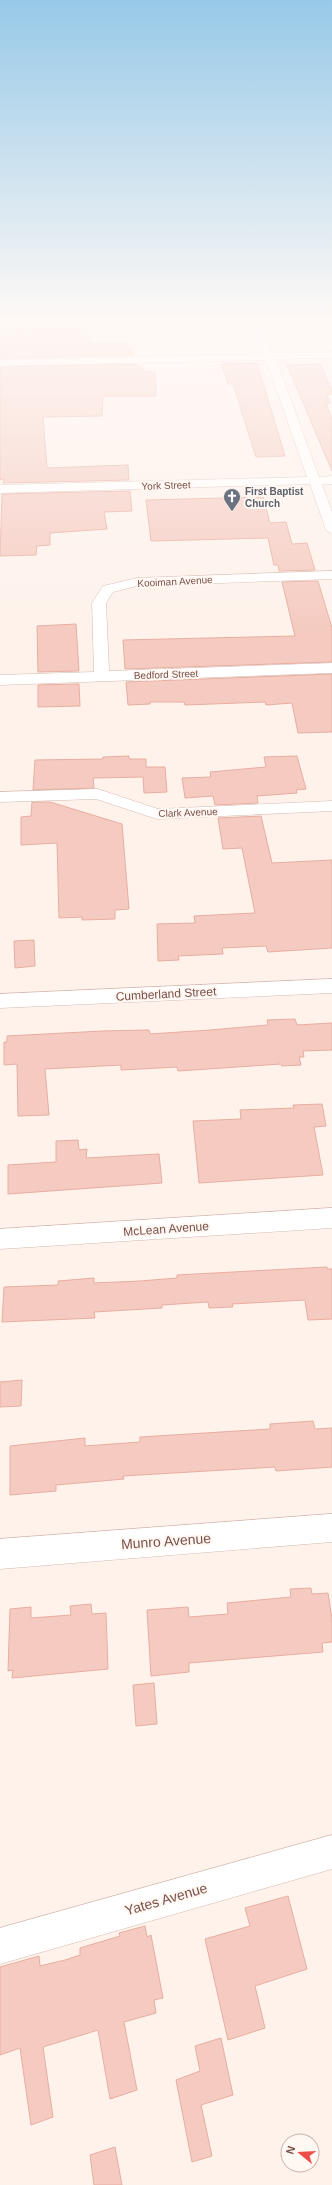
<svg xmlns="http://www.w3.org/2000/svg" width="332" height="2185" viewBox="0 0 332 2185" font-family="Arial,sans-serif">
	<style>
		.building { fill: #f5cbc1; stroke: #e8ada0 }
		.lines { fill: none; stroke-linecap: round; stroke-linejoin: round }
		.minor-casing { stroke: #d4b9b1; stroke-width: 1 }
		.minor { fill: #fff; fill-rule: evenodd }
		.labels { text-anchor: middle; stroke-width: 4; stroke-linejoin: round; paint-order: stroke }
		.far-street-label { font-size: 10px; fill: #7b524b; stroke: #fff7f2 }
		.far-worship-label { font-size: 10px; font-weight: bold; fill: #5b616d; stroke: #fff7f2; text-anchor: start }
		.street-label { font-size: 12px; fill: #7b524b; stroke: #fff7f2 }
		.near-street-label { font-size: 14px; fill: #7b524b; stroke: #fff7f2 }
	</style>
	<rect width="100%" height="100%" fill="#fef2eb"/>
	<g class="building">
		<path d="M74,325V327L86,326V335H90V343L127,342L128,347H131L133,355L0,358V330L35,329V326Z"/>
		<path d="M257,363L285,456L256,457L233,384H228L221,364Z"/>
		<path d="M135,364L147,372H155L156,396H103L102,416L43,417L47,468L128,465L129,480L3,483L4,479L0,480V367Z"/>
		<path d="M320,364L332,390V394L327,395L330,403H326L332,419V471L287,365Z"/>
		<path d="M130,491L132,511L104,512L107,529L50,533V545L37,546L36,555L0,556L2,494Z"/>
		<path d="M263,497L270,523L286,522L292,544L307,543L315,570L279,571L278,565H274L268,538L151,541L146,500Z"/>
		<path d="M318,581L332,628V662L125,669L123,640L295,636L282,582Z"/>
		<path d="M76,624L79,671L38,672L37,626Z"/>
		<path d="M332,674V732L298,733L292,703L266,705L265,702L185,705L184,702H150V704L128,705L126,682Z"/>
		<path d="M79,684L80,706L38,707V685Z"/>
		<path d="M129,756V759H146V767H165L167,792L144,793L143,777L93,778L94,788L33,790L35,760L103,759V757Z"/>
		<path d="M297,756L306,789L296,790L297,793L257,796L258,803L215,805L213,796L185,798L182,778L211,777L210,772L266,767L264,757Z"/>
		<path d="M32,802H50L122,824L129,909L115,910V919L82,920V917L59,918L57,843L21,845V817L31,816Z"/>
		<path d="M261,816L272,863L332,860V948L268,952L266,946L222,948L223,954L178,956L179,960L158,961L157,924L195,923L194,916L255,913L242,848L223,849L218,818Z"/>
		<path d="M34,940L35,966L15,968L14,941Z"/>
		<path d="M295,1019L297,1025L332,1023V1050L303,1051L304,1057H299L301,1065L282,1066L281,1064L178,1071L177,1067L121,1070V1065L45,1069L49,1115L18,1116L17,1064L4,1065V1042H7V1036L102,1031L149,1030L150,1034L210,1030L268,1025L267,1020Z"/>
		<path d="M322,1104L326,1126L314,1127L323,1175L199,1183L193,1121L241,1119L240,1110L294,1108L293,1105Z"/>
		<path d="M78,1140L79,1150L87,1149L86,1158L159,1154L162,1183L8,1194V1165L56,1162V1141Z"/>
		<path d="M327,1267V1269H332V1319L308,1320L305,1300L232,1304L233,1307L209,1308L208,1302L162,1305V1308L94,1312L95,1318L2,1322L4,1287L58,1285V1281L94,1278V1283L140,1281L177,1278V1275Z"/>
		<path d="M22,1380L21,1406L0,1407V1382Z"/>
		<path d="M313,1421L315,1429L332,1428V1467L276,1471L275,1467L123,1476L124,1479L56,1485V1491L10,1495V1446L85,1438V1446L140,1442V1437L270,1429V1424Z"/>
		<path d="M311,1588L312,1594L328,1593L332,1619V1642L322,1643L323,1652L189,1663V1672L151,1676L147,1610L188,1607L189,1617L228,1614L227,1603L291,1597L290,1589Z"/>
		<path d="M91,1604L92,1614L106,1613L108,1669L12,1678L13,1670L8,1671L10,1609L31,1607V1618L71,1615L70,1606Z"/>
		<path d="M154,1683L157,1724L136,1726L133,1685Z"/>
		<path d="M288,1896L307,1969L255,1986L265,2028L228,2040L205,1939L250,1926L245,1908Z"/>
		<path d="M145,1926L147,1937L151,1935L163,1998L154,2000L156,2013L124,2022L137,2090L110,2099L98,2030L43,2047L53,2117L31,2125L20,2048L0,2055V1967L39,1956L40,1966L65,1960L80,1955V1948L120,1936L119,1933Z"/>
		<path d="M221,2038L233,2095L201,2105L212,2156L192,2162L176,2080L200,2071L195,2046Z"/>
		<path d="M115,2147L122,2185H94L90,2155Z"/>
	</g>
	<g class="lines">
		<defs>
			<g id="minor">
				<path d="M248,323H258L273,353L332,352V358L276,359L319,477L332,476V484H322L332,512V534L326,530L310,484L0,493V485L307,477L266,360L0,366V360L263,354Z"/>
				<path d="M332,571V579L137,586L113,592L106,603L109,671L332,663V673L0,685V675L94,672L92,603L103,586L137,578Z"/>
				<path d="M98,789L158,809L332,801V811L157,819L96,799L0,802V792Z"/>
				<path d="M332,979V993L0,1008V994Z"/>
				<path d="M332,1208V1228L0,1249V1229Z"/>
				<path d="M332,1514V1542L0,1569V1539Z"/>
				<path d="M332,1835V1869L0,1964V1928Z"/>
			</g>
		</defs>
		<use href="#minor" class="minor-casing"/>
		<use href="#minor" class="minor"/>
	</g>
	<linearGradient id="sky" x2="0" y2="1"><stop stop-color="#97c9e8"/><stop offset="0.51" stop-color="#fff9f6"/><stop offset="1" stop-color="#fff9f6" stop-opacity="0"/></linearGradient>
	<rect width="332" height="629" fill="url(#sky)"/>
	<defs>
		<symbol id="church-pin" viewBox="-11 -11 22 30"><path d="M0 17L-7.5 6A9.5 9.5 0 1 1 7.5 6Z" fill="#6b7280" stroke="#fff7f2"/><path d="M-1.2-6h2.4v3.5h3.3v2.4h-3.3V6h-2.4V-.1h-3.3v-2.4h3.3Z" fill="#fff"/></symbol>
	</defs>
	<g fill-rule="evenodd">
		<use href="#church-pin" x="222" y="487" width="20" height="27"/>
	</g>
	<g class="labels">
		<g class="far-street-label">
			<text transform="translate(166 485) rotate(-2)" y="4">York Street</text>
			<text transform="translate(175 581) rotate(-3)" y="4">Kooiman Avenue</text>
			<text transform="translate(166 674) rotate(-2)" y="4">Bedford Street</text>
			<text transform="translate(188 812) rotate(-2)" y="4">Clark Avenue</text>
		</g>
		<g class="far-worship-label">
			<text x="245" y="495">First Baptist<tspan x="245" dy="12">Church</tspan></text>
		</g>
		<g class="street-label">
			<text transform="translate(166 994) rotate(-3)" y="4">Cumberland Street</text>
			<text transform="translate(166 1229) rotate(-4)" y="4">McLean Avenue</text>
		</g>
		<g class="near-street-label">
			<text transform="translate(166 1541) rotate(-4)" y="5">Munro Avenue</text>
			<text transform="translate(166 1899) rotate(-16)" y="5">Yates Avenue</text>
		</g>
	</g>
	<g transform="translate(300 2153) rotate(288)"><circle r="19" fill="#fff7f2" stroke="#cab5af"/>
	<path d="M0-3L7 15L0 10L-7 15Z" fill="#ed4e4b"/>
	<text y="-6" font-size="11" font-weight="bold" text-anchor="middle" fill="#7b524b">N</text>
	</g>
</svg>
